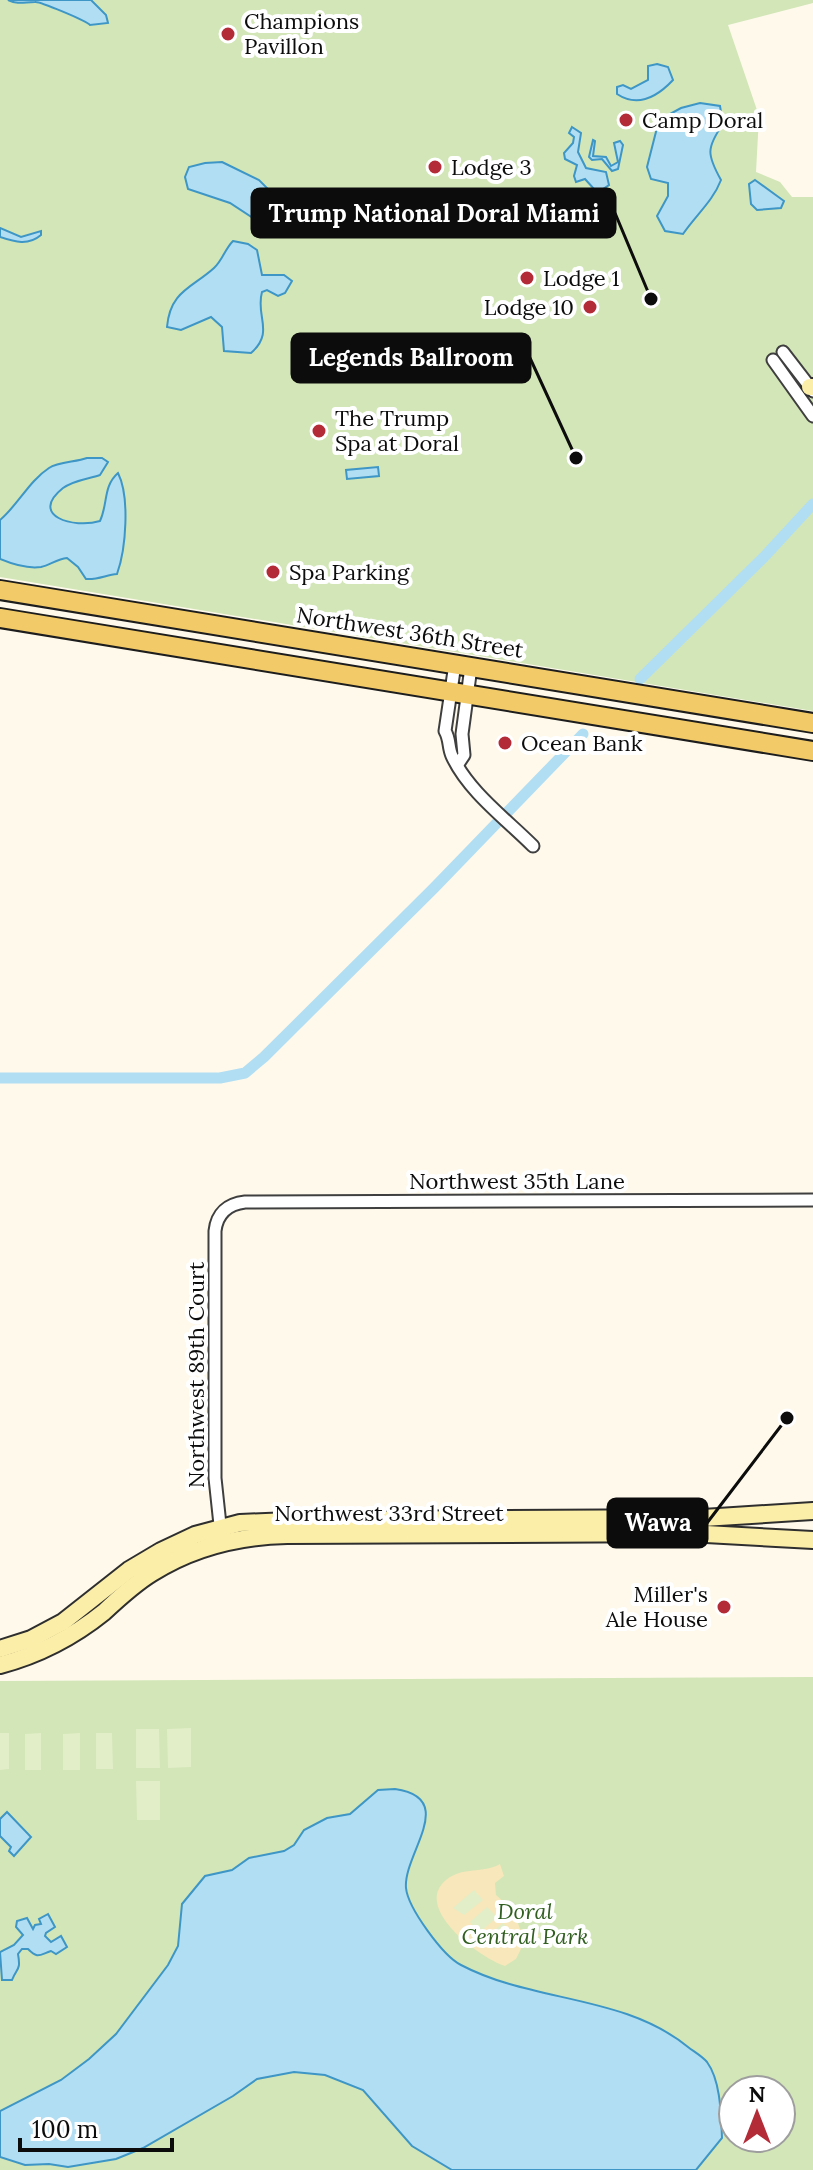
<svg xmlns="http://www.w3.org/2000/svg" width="813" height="2170" viewBox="0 0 813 2170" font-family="Lora,serif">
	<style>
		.green { fill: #d2e6b7; fill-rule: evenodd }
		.sand { fill: #f7e7ba }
		.pitch { fill: #e2eec8 }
		.water { fill: #b2def3; stroke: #3d96c6; stroke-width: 2 }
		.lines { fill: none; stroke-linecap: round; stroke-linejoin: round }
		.canal { stroke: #b2def3; stroke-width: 11 }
		.street-casing { stroke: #3f3f3f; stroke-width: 15 }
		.secondary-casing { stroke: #2e2e2e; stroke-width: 20 }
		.primary-casing { stroke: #1d1d1d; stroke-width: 22 }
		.street { stroke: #fff; stroke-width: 11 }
		.secondary { stroke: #fbeea9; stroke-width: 16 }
		.primary { stroke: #f2ca67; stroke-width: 18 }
		.poi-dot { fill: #b42b38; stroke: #fff; stroke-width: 3 }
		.labels { text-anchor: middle; stroke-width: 8; stroke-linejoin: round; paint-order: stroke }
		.poi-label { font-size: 22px; fill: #0c0c0c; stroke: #fff; text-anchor: start }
		.street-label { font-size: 22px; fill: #0c0c0c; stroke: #fff }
		.park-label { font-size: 22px; font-style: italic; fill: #305f20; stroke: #fff }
		.leader { fill: none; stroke: #0c0c0c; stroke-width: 3 }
		.callout-dot { fill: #0c0c0c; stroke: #fff; stroke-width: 3 }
		.callout { fill: #0c0c0c; stroke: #0c0c0c; stroke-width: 3 }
		.callout-label { font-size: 24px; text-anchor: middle; font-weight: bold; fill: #fff }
	</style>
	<rect width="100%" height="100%" fill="#fef9eb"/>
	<g class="green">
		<path d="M0,0H813V3L728,25L759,116L756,172L780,182L792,197H813V711L0,577Z"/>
		<path d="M813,1677V2170H0V1681ZM733,2090H781V2138H733Z"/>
	</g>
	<path class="sand" d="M500,1864L504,1876L495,1883L496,1895L514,1911L520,1929L526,1930L531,1927L540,1936L524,1943L516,1959L505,1966C480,1958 412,1908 446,1880C463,1866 482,1874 500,1864Z"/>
	<g class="pitch">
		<path d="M191,1728V1767L168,1768L167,1729Z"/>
		<path d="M136,1729H159L160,1768H136Z"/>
		<path d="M0,1733H9V1769L0,1770Z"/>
		<path d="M41,1733V1770H25V1734Z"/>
		<path d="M80,1733V1770H63V1734Z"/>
		<path d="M96,1733H112L113,1769H96Z"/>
		<path d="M136,1781H160V1820H137Z"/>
		<path d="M474,1890L483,1900L464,1915L453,1908Z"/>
		<path d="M487,1907L497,1917L479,1933L470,1922Z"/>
		<path d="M503,1923L513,1933L494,1949L484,1939Z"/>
	</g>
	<g class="water">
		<path d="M8,0H91L106,15L108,23L90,25C87,21 39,1 35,2C24,2 19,5 8,0Z"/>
		<path d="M657,64L668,67L673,80C658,96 638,108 617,94V87L623,85L631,89L648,80V66Z"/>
		<path d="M700,103L720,106L723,124C706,148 707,155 721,180C713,201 696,215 683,234L665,231L657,216L668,196V183L651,179L647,167L659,120L681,108Z"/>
		<path d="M572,127L581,133L578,152L586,168L606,172L609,185L603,189H594L585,179L576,182L574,176L577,165L565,159L564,153L573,143L574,137L569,133Z"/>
		<path d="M593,140L595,141L593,156L606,157L611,166L618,162L614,143L620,141L623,145L618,169L612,171L602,159L592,160L589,157Z"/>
		<path d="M222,162L259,180L267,188L262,218H253L230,203L188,189L185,177L189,167L205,163Z"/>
		<path d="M755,180L784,201L781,208L757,210L751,204L749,184Z"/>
		<path d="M0,228L21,237L41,231V235C28,246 15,242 0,237Z"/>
		<path d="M233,241L248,244L257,250L262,275H284L292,281L285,293L278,296L267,290L262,292C255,316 275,332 251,353L224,351L222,327L211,317L181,330L167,327C170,291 192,288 214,268C222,261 225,249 233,241Z"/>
		<path d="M87,458H102L108,462L100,475C88,479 74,480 63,488C28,516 74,529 100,521C108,504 103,486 118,473C130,497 126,549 117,574C106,575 98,580 86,579L78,567L67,558C57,559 50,565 41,567C28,569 12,564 0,559V520C18,505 29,481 49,468C58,462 76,462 87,458Z"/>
		<path d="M378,467L379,476L347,479L346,470Z"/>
		<path d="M395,1789C459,1798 403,1854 406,1888C408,1908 443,1956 461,1965C533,2003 623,1994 688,2047C693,2051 702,2056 707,2062C721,2081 721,2116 722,2138L696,2170H452L412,2146L363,2090L325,2075L294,2072L257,2079L233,2096L143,2148L116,2159L68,2167L49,2164L25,2165L0,2157V2111L61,2080L89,2059L116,2034L168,1965L178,1946L182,1904L205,1876L232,1870L249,1858L284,1851L294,1845L304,1830L327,1818L350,1814L378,1790Z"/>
		<path d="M7,1812L31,1837L14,1856L9,1851L11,1847L0,1836V1819Z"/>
		<path d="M48,1914L55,1927L46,1933L45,1936L51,1942L61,1936L67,1947L56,1954L51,1951C39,1955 38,1959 28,1949H22L18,1954C21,1971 17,1967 12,1980H2L0,1952L14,1945L23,1935L16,1927L17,1921L27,1918L33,1929L35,1925L41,1924L39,1919Z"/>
	</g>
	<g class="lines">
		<g class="canal">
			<path d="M640,679L764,557L813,504"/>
			<path d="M0,1078H220L245,1073L264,1057L434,888L583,734"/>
		</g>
		<defs>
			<g id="street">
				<path d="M783,352L813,391"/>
				<path d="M773,360L813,416"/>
				<path d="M455,664L445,731C450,739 448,747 452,756C468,791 506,819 533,846"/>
				<path d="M458,764L464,755L462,734L471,667"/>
				<path d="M221,1534L215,1478V1231C217,1213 228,1204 245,1202L813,1200"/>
			</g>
			<g id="secondary">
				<path d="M810,387H813"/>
				<path d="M0,1649L31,1639L63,1622L129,1570L161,1551L195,1535L240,1523L312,1520L703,1518L813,1511"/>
				<path d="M0,1665C38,1655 73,1637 104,1612C119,1598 134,1584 152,1573C193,1547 238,1536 287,1535L688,1533L813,1540"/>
			</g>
			<g id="primary">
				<path d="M0,590L813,723"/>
				<path d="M0,618L813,751"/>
			</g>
		</defs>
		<use href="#street" class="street-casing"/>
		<use href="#secondary" class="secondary-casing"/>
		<use href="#primary" class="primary-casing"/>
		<use href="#street" class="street"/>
		<use href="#secondary" class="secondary"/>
		<use href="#primary" class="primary"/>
	</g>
	<g class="poi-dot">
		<circle cx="228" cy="34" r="8"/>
		<circle cx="626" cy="120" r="8"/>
		<circle cx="435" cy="167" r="8"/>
		<circle cx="527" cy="278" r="8"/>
		<circle cx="590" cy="307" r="8"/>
		<circle cx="319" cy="431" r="8"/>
		<circle cx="273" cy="572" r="8"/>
		<circle cx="505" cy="743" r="8"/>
		<circle cx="724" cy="1607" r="8"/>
	</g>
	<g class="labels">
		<g class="poi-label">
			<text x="244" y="29">Champions<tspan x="244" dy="25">Pavillon</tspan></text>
			<text x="642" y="128">Camp Doral</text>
			<text x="451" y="175">Lodge 3</text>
			<text x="543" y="286">Lodge 1</text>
			<text x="574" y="315" text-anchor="end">Lodge 10</text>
			<text x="335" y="426">The Trump<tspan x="335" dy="25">Spa at Doral</tspan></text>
			<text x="289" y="580">Spa Parking</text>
			<text x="521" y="751">Ocean Bank</text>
			<text x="708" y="1602" text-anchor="end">Miller's<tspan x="708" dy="25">Ale House</tspan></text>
		</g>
		<g class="street-label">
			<text transform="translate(410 632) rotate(9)" y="8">Northwest 36th Street</text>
			<text x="517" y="1189">Northwest 35th Lane</text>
			<text transform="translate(196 1375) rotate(-90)" y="8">Northwest 89th Court</text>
			<text x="389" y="1521">Northwest 33rd Street</text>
		</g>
		<g class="park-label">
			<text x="525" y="1919">Doral<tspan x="525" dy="25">Central Park</tspan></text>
		</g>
	</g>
	<path class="leader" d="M651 299L615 213M576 458L530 358M787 1418L707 1523"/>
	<g class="callout-dot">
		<circle cx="651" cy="299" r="8"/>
		<circle cx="576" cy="458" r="8"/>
		<circle cx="787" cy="1418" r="8"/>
	</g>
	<g class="callout">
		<rect x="252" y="189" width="363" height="48" rx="8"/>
		<rect x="292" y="334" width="238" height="48" rx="8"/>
		<rect x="608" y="1499" width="99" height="48" rx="8"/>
	</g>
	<g class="callout-label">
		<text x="434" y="222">Trump National Doral Miami</text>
		<text x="411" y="366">Legends Ballroom</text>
		<text x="658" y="1531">Wawa</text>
	</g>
	<g transform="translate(757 2114)"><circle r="38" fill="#ffffff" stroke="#9e9e9e" stroke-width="2"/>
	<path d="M0-6L14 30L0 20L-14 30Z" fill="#b42b38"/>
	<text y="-12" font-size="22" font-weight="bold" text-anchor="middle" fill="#0c0c0c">N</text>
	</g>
	<path d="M20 2138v12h152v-12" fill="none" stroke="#0c0c0c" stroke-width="4"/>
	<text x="32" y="2138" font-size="24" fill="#0c0c0c" stroke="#ffffff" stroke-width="6" paint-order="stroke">100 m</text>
</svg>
